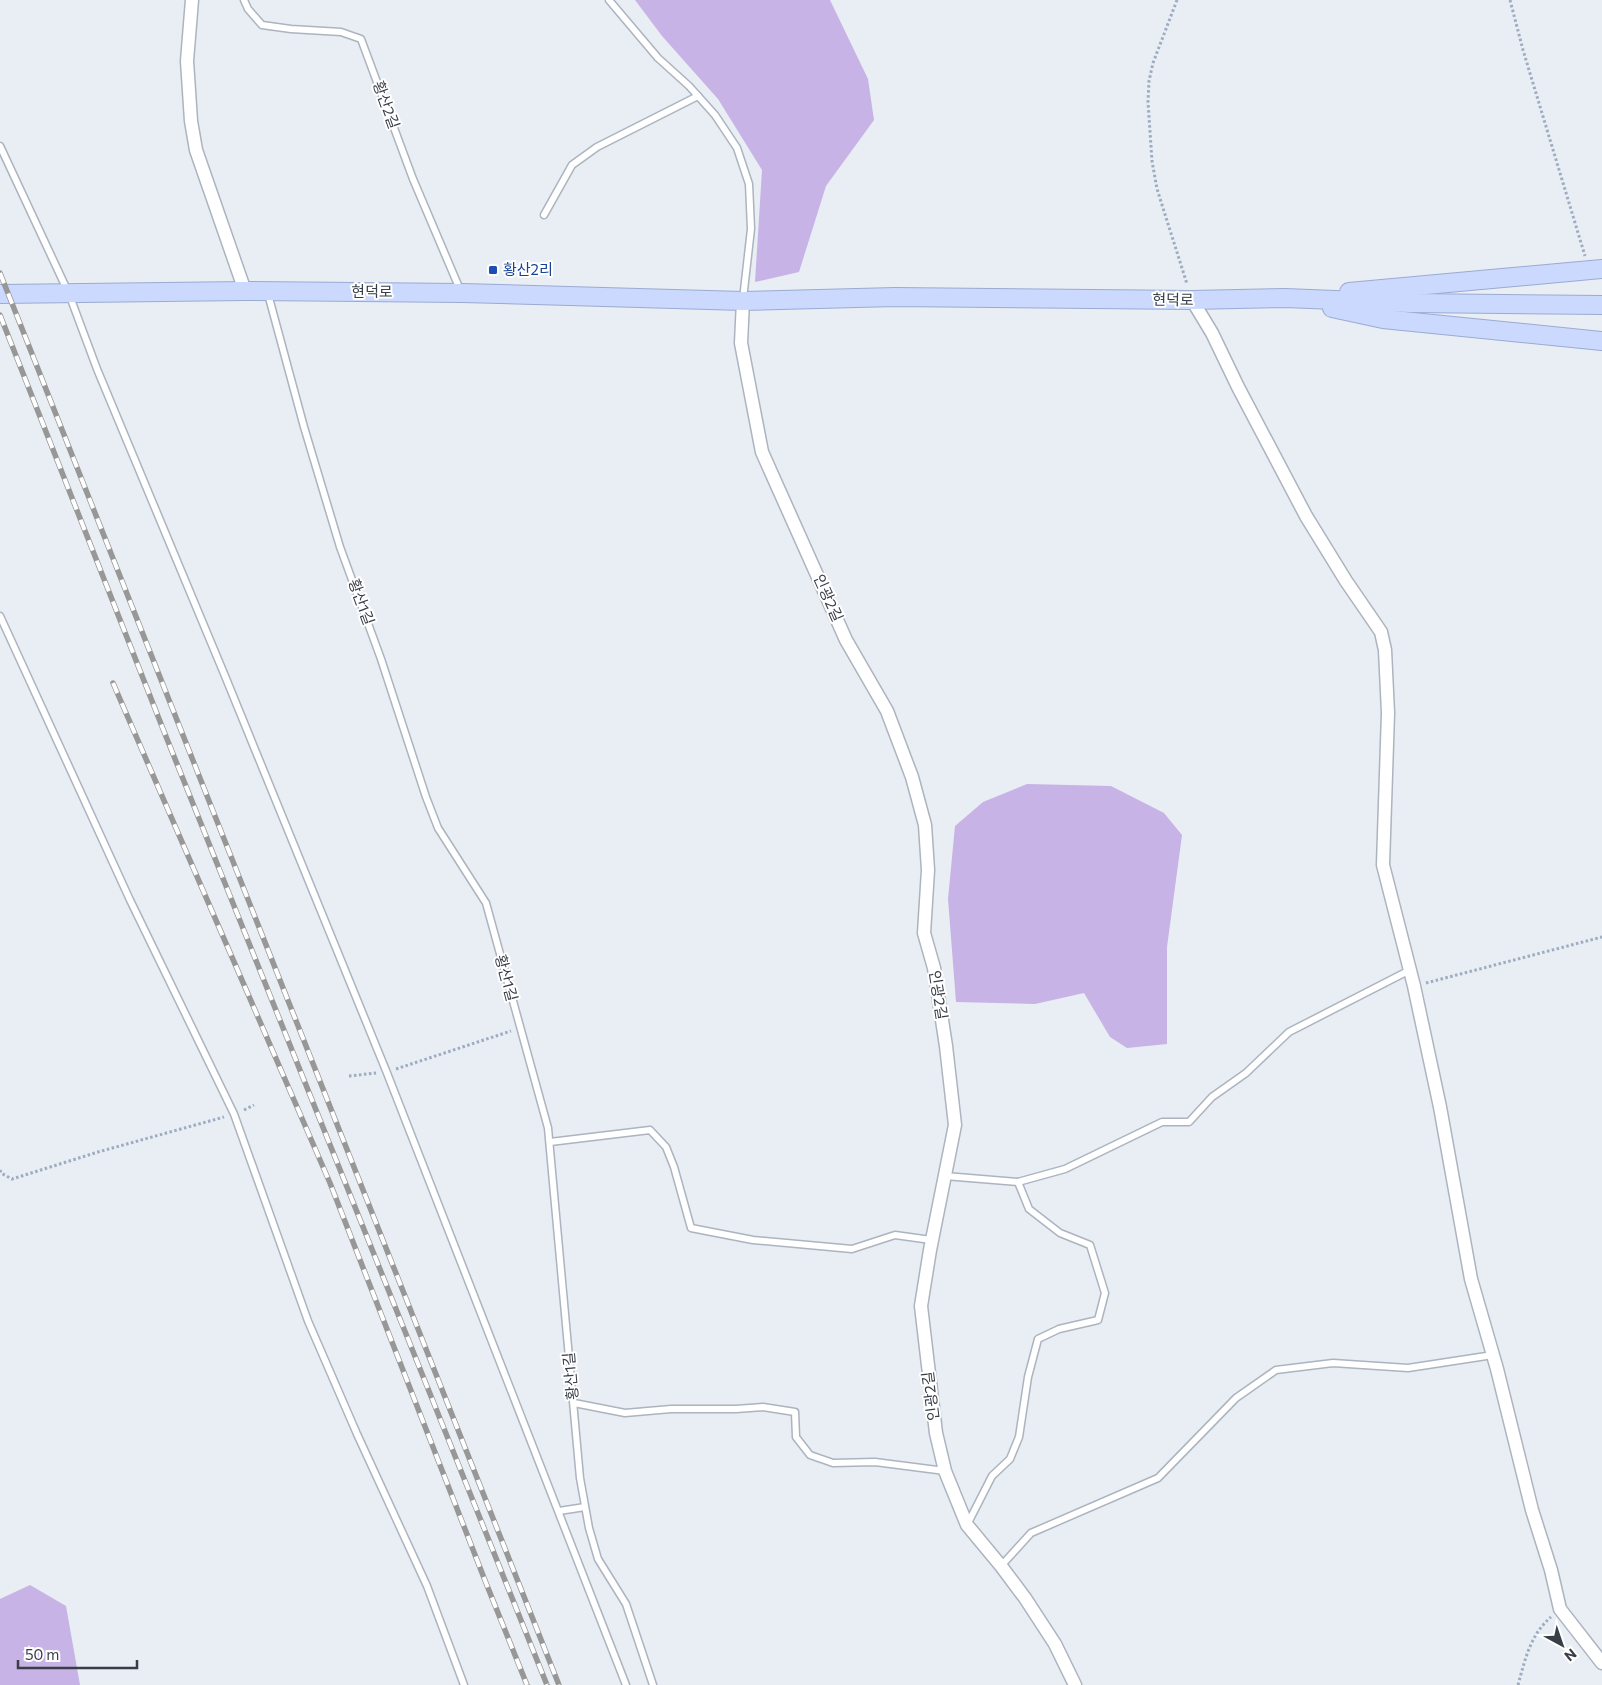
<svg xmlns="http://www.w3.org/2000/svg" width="1602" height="1685" viewBox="0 0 1602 1685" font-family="Commissioner,'Noto Sans KR',sans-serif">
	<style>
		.green { fill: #c7b3e6 }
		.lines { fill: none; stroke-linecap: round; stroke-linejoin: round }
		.lane-casing { stroke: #acb4bf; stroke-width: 9 }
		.street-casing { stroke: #acb4bf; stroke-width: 15 }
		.secondary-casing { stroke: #9aabd2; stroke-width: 20 }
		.path { stroke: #9dacc0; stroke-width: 3; stroke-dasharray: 2.5 2.5; stroke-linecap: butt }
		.lane { stroke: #fff; stroke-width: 6 }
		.street { stroke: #fff; stroke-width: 12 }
		.secondary { stroke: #cad9fd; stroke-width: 18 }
		.rail-casing { stroke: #979797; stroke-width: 5.5 }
		.rail { stroke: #fff; stroke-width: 4; stroke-dasharray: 11; stroke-linecap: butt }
		.transit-dot { fill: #1a4fb4; stroke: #fff; stroke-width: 2 }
		.labels { text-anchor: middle; stroke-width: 4; stroke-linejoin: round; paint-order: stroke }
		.street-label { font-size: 15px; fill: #373e47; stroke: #fff }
		.transit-label { font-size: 15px; fill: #164399; stroke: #fff; text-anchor: start }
	</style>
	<rect width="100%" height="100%" fill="#e9edf4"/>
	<g class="green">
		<path d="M635,0H830L868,79L874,120L826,186L799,272L755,282L762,170L718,99L662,36Z"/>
		<path d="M1027,784L1111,786L1164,813L1182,835L1167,947V1044L1127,1048L1110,1037L1084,993L1035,1004L956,1002L948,899L955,826L983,802Z"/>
		<path d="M30,1585L66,1606L80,1685H0V1599Z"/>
	</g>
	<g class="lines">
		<defs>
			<g id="lane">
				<path d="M244,0L248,9L262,25L291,29L341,32L361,39L413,179L461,292"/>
				<path d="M609,0L658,58L689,86L715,115L737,148L749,184L751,229L743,299"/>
				<path d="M0,146L69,294L97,369L225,676L387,1073L626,1685"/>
				<path d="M544,215L572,165L597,147L698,96"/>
				<path d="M268,294L304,427L340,547L381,659L426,797L438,828L486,903L548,1128L580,1478L589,1528L598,1559L626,1604L653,1685"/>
				<path d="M0,616L130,900L234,1114L308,1321L357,1434L427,1586L464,1685"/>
				<path d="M550,1142L650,1130L666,1147L674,1167L691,1228L753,1240L852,1249L895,1235L931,1240"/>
				<path d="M945,1176L1018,1182L1065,1169L1162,1122H1189L1212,1097L1246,1073L1289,1032L1410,970"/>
				<path d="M574,1403L625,1413L671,1409H736L763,1407L795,1412L796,1437L810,1455L833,1463L875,1462L945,1471"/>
				<path d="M559,1511L585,1507"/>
				<path d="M967,1525L992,1476L1010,1459L1019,1437L1028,1377L1038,1339L1059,1329L1098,1320L1105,1293L1090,1245L1060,1233L1029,1209L1018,1182"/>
				<path d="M1001,1566L1031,1533L1158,1478L1236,1398L1276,1370L1333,1363L1408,1368L1493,1355"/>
			</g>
			<g id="street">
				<path d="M192,0L187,61L191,121L196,150L245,291"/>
				<path d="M1192,300L1212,333L1238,387L1306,516L1346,581L1381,632L1385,650L1388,713L1383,865L1414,986L1440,1107L1471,1279L1497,1369L1532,1510L1551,1570L1560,1609L1602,1663"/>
				<path d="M743,301L741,343L762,452L846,640L887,711L912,777L925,825L928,870L924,933L934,968L946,1046L955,1125L930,1250L921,1306L936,1433L945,1471L967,1525L1001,1566L1025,1598L1055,1644L1075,1685"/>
			</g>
			<g id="secondary">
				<path d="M1349,292L1602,269"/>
				<path d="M0,294L245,291L462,293L743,301L895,297L1192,300L1285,298L1410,303L1602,305"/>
				<path d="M1332,308L1383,319L1602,341"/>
			</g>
		</defs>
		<use href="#lane" class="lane-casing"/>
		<use href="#street" class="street-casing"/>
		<use href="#secondary" class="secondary-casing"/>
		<g class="path">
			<path d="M1177,0L1153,63L1149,81L1148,102L1152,161L1157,189L1187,284"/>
			<path d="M1510,0L1523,50L1585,256"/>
			<path d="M1426,983L1602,937"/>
			<path d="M396,1069L511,1031"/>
			<path d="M349,1076L376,1073"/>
			<path d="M244,1110L254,1105"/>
			<path d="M0,1170L1,1173L12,1179L98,1152L224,1117"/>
			<path d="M1518,1685C1525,1660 1530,1635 1551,1617"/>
		</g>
		<use href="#lane" class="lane"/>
		<use href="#street" class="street"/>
		<use href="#secondary" class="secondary"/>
		<defs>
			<g id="rail">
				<path d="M0,273L559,1685"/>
				<path d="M0,315L165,734L547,1685"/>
				<path d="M113,683L330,1183L486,1583L527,1685"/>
			</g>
		</defs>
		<use href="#rail" class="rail-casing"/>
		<use href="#rail" class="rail"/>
	</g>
	<rect class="transit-dot" x="488" y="265" width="10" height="10" rx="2.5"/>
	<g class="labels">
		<g class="street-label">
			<text transform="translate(386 105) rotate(70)" y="5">황산2길</text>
			<text x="372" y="297">현덕로</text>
			<text transform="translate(1173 300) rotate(1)" y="5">현덕로</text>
			<text transform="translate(828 598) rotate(66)" y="5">인광2길</text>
			<text transform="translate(361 602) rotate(70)" y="5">황산1길</text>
			<text transform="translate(506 978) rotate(75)" y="5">황산1길</text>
			<text transform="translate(938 995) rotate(81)" y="5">인광2길</text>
			<text transform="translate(571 1376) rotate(-95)" y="5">황산1길</text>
			<text transform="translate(931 1396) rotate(-97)" y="5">인광2길</text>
		</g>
		<g class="transit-label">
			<text x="503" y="275">황산2리</text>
		</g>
	</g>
	<g transform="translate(1562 1645) rotate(140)" stroke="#ffffff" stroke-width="4" paint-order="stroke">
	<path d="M0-4L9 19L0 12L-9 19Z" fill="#373e47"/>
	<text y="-8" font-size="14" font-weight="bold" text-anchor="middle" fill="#373e47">N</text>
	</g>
	<path d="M18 1660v8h119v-8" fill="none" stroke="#373e47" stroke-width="2.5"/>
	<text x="25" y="1660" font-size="15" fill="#373e47" stroke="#ffffff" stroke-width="4" paint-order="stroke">50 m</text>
</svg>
